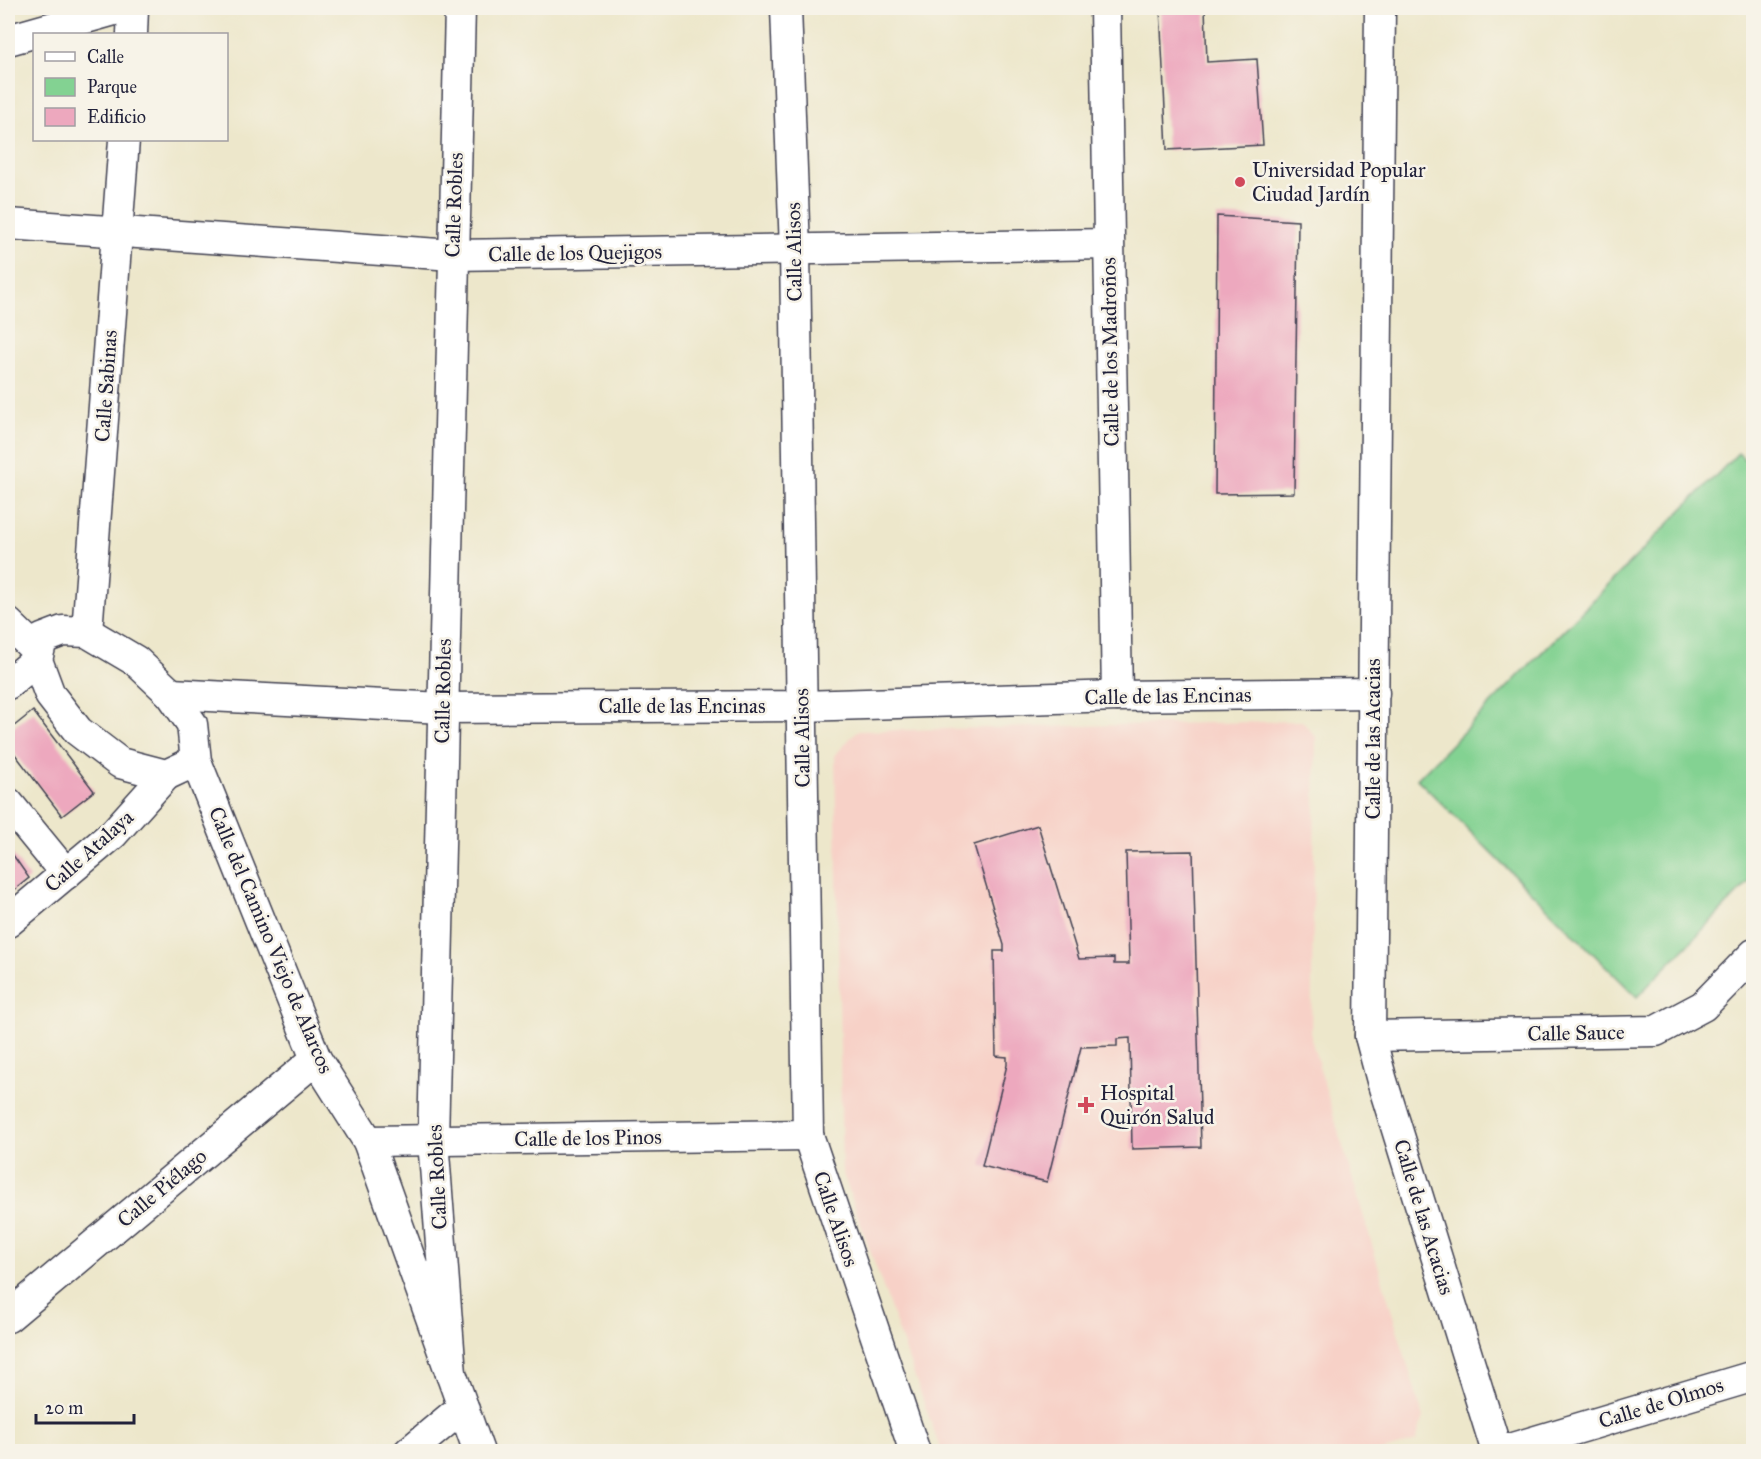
<svg xmlns="http://www.w3.org/2000/svg" width="1761" height="1459" viewBox="0 0 1761 1459" font-family="'IM FELL Great Primer',serif">
	<style>
		.built { fill: #f7d1c7 }
		.green { fill: #83d292; stroke: #527a66; stroke-width: 1.5 }
		.building { fill: #eda8be }
		.lines { fill: none; stroke-linecap: round; stroke-linejoin: round }
		.minor-casing { stroke: #404051; stroke-width: 33 }
		.minor { stroke: #fff; stroke-width: 30 }
		.poi-dot { fill: #d1495b; stroke: #f7f3e8; stroke-width: 2 }
		.labels { text-anchor: middle; stroke-width: 5; stroke-linejoin: round; paint-order: stroke }
		.poi-label { font-size: 21px; fill: #22223b; stroke: #f7f3e8; text-anchor: start }
		.street-label { font-size: 21px; fill: #22223b; stroke: #f7f3e8 }
	</style>
	<rect width="100%" height="100%" fill="#f7f3e8"/>
	<filter id="ink" filterUnits="userSpaceOnUse"><feTurbulence type="fractalNoise" baseFrequency=".0167" numOctaves="2"/><feDisplacementMap in="SourceGraphic" scale="12" xChannelSelector="R" yChannelSelector="G"/><feConvolveMatrix kernelMatrix="1 2 1 2 8 2 1 2 1" color-interpolation-filters="sRGB"/></filter>
	<filter id="wash" filterUnits="userSpaceOnUse"><feTurbulence type="fractalNoise" baseFrequency=".008" numOctaves="4" result="noise"/><feDisplacementMap in="SourceGraphic" scale="24" xChannelSelector="R" yChannelSelector="G"/><feGaussianBlur stdDeviation="1.35" result="paint"/><feColorMatrix in="noise" values="0 0 0 0 0 0 0 0 0 0 0 0 0 0 0 0 0 1.4 0 .05"/><feComposite in="paint" operator="in"/></filter>
	<g filter="url(#wash)">
		<rect width="100%" height="100%" fill="#ede7cb"/>
		<path class="built" d="M1302,721L1316,737L1311,1039L1423,1417L1416,1441L1380,1452L941,1451L842,1171L835,755L857,731Z"/>
		<path class="green" d="M1738,453L1754,468L1753,878L1637,997L1417,779Z"/>
		<g id="blocks">
			<g class="building">
				<path d="M1160,8H1205L1207,62L1257,59L1263,145L1167,150Z"/>
				<path d="M1217,216L1298,221L1294,493L1215,494Z"/>
				<path d="M33,711L94,791L62,816L8,745V731Z"/>
				<path d="M1038,825L1079,959L1114,958V964H1129L1126,852L1193,851L1201,1147L1132,1149L1130,1038L1117,1039V1046L1081,1047L1047,1182L982,1166L1007,1065V1057L996,1056L994,951H1004V945L974,845Z"/>
				<path d="M8,848L29,878L8,895Z"/>
			</g>
		</g>
	</g>
	<g filter="url(#ink)">
		<use href="#blocks" fill-opacity="0" stroke="#404051" stroke-width="1.5"/>
		<g class="lines">
			<defs>
				<g id="minor">
					<path d="M786,8L795,250L808,1135L915,1452"/>
					<path d="M1105,8L1117,696"/>
					<path d="M1380,8L1370,1036L1382,1081L1497,1452"/>
					<path d="M132,34L133,8"/>
					<path d="M8,40L121,8"/>
					<path d="M8,224L453,255L1108,244"/>
					<path d="M8,623L38,652"/>
					<path d="M87,632L124,140"/>
					<path d="M8,684L37,660"/>
					<path d="M171,694L443,708L802,706L1117,696L1374,693"/>
					<path d="M196,761L166,775L120,763L78,731L50,695L37,660L42,639L63,631L87,632L136,661L171,694L192,724L196,761L316,1059L368,1141L479,1452"/>
					<path d="M8,803L66,874"/>
					<path d="M8,922L113,834L166,775"/>
					<path d="M1370,1036L1656,1031L1703,1006L1754,954"/>
					<path d="M368,1141L808,1135"/>
					<path d="M8,1317L316,1059"/>
					<path d="M451,1374L433,1140L460,8"/>
					<path d="M409,1452L463,1407"/>
					<path d="M1499,1452L1754,1376"/>
				</g>
			</defs>
			<use href="#minor" class="minor-casing"/>
			<use href="#minor" class="minor"/>
		</g>
	</g>
	<g class="poi-dot">
		<circle cx="1240" cy="182" r="6"/>
		<path d="M1083 1096h6v6h6v6h-6v6h-6v-6h-6v-6h6z"/>
	</g>
	<g class="labels">
		<g class="poi-label">
			<text x="1252" y="177">Universidad Popular<tspan x="1252" dy="24">Ciudad Jardín</tspan></text>
			<text x="1100" y="1100">Hospital<tspan x="1100" dy="24">Quirón Salud</tspan></text>
		</g>
		<g class="street-label">
			<text transform="translate(454 205) rotate(-88)" y="7">Calle Robles</text>
			<text transform="translate(794 252) rotate(-91)" y="7">Calle Alisos</text>
			<text transform="translate(575 253) rotate(-1)" y="7">Calle de los Quejigos</text>
			<text transform="translate(1110 352) rotate(-91)" y="7">Calle de los Madroños</text>
			<text transform="translate(106 386) rotate(-86)" y="7">Calle Sabinas</text>
			<text transform="translate(443 691) rotate(-89)" y="7">Calle Robles</text>
			<text transform="translate(1168 696) rotate(-1)" y="7">Calle de las Encinas</text>
			<text x="682" y="713">Calle de las Encinas</text>
			<text transform="translate(802 738) rotate(-91)" y="7">Calle Alisos</text>
			<text transform="translate(1373 739) rotate(-90)" y="7">Calle de las Acacias</text>
			<text transform="translate(89 851) rotate(-42)" y="7">Calle Atalaya</text>
			<text transform="translate(271 940) rotate(67)" y="7">Calle del Camino Viejo de Alarcos</text>
			<text transform="translate(1576 1033) rotate(-1)" y="7">Calle Sauce</text>
			<text transform="translate(588 1138) rotate(-1)" y="7">Calle de los Pinos</text>
			<text transform="translate(437 1177) rotate(-93)" y="7">Calle Robles</text>
			<text transform="translate(162 1188) rotate(-40)" y="7">Calle Piélago</text>
			<text transform="translate(1424 1217) rotate(73)" y="7">Calle de las Acacias</text>
			<text transform="translate(836 1219) rotate(71)" y="7">Calle Alisos</text>
			<text transform="translate(1661 1403) rotate(-17)" y="7">Calle de Olmos</text>
		</g>
	</g>
	<rect width="1761" height="1459" fill="none" stroke="#f7f3e8" stroke-width="30"/>
	<rect x="33" y="33" width="195" height="108" fill="#f7f3e8" stroke="#a29fa3" stroke-width="1.5"/>
	<rect x="45" y="52" width="30" height="9" fill="#ffffff" stroke="#a29fa3" stroke-width="1.5"/>
	<text x="87" y="63" font-size="18" fill="#22223b">Calle</text>
	<rect x="45" y="78" width="30" height="18" fill="#83d292" stroke="#a29fa3" stroke-width="1.5"/>
	<text x="87" y="93" font-size="18" fill="#22223b">Parque</text>
	<rect x="45" y="108" width="30" height="18" fill="#eda8be" stroke="#a29fa3" stroke-width="1.5"/>
	<text x="87" y="123" font-size="18" fill="#22223b">Edificio</text>
	<path d="M36 1414v9h98v-9" fill="none" stroke="#22223b" stroke-width="3"/>
	<text x="45" y="1414" font-size="18" fill="#22223b" stroke="#f7f3e8" stroke-width="4.5" paint-order="stroke">20 m</text>
</svg>
